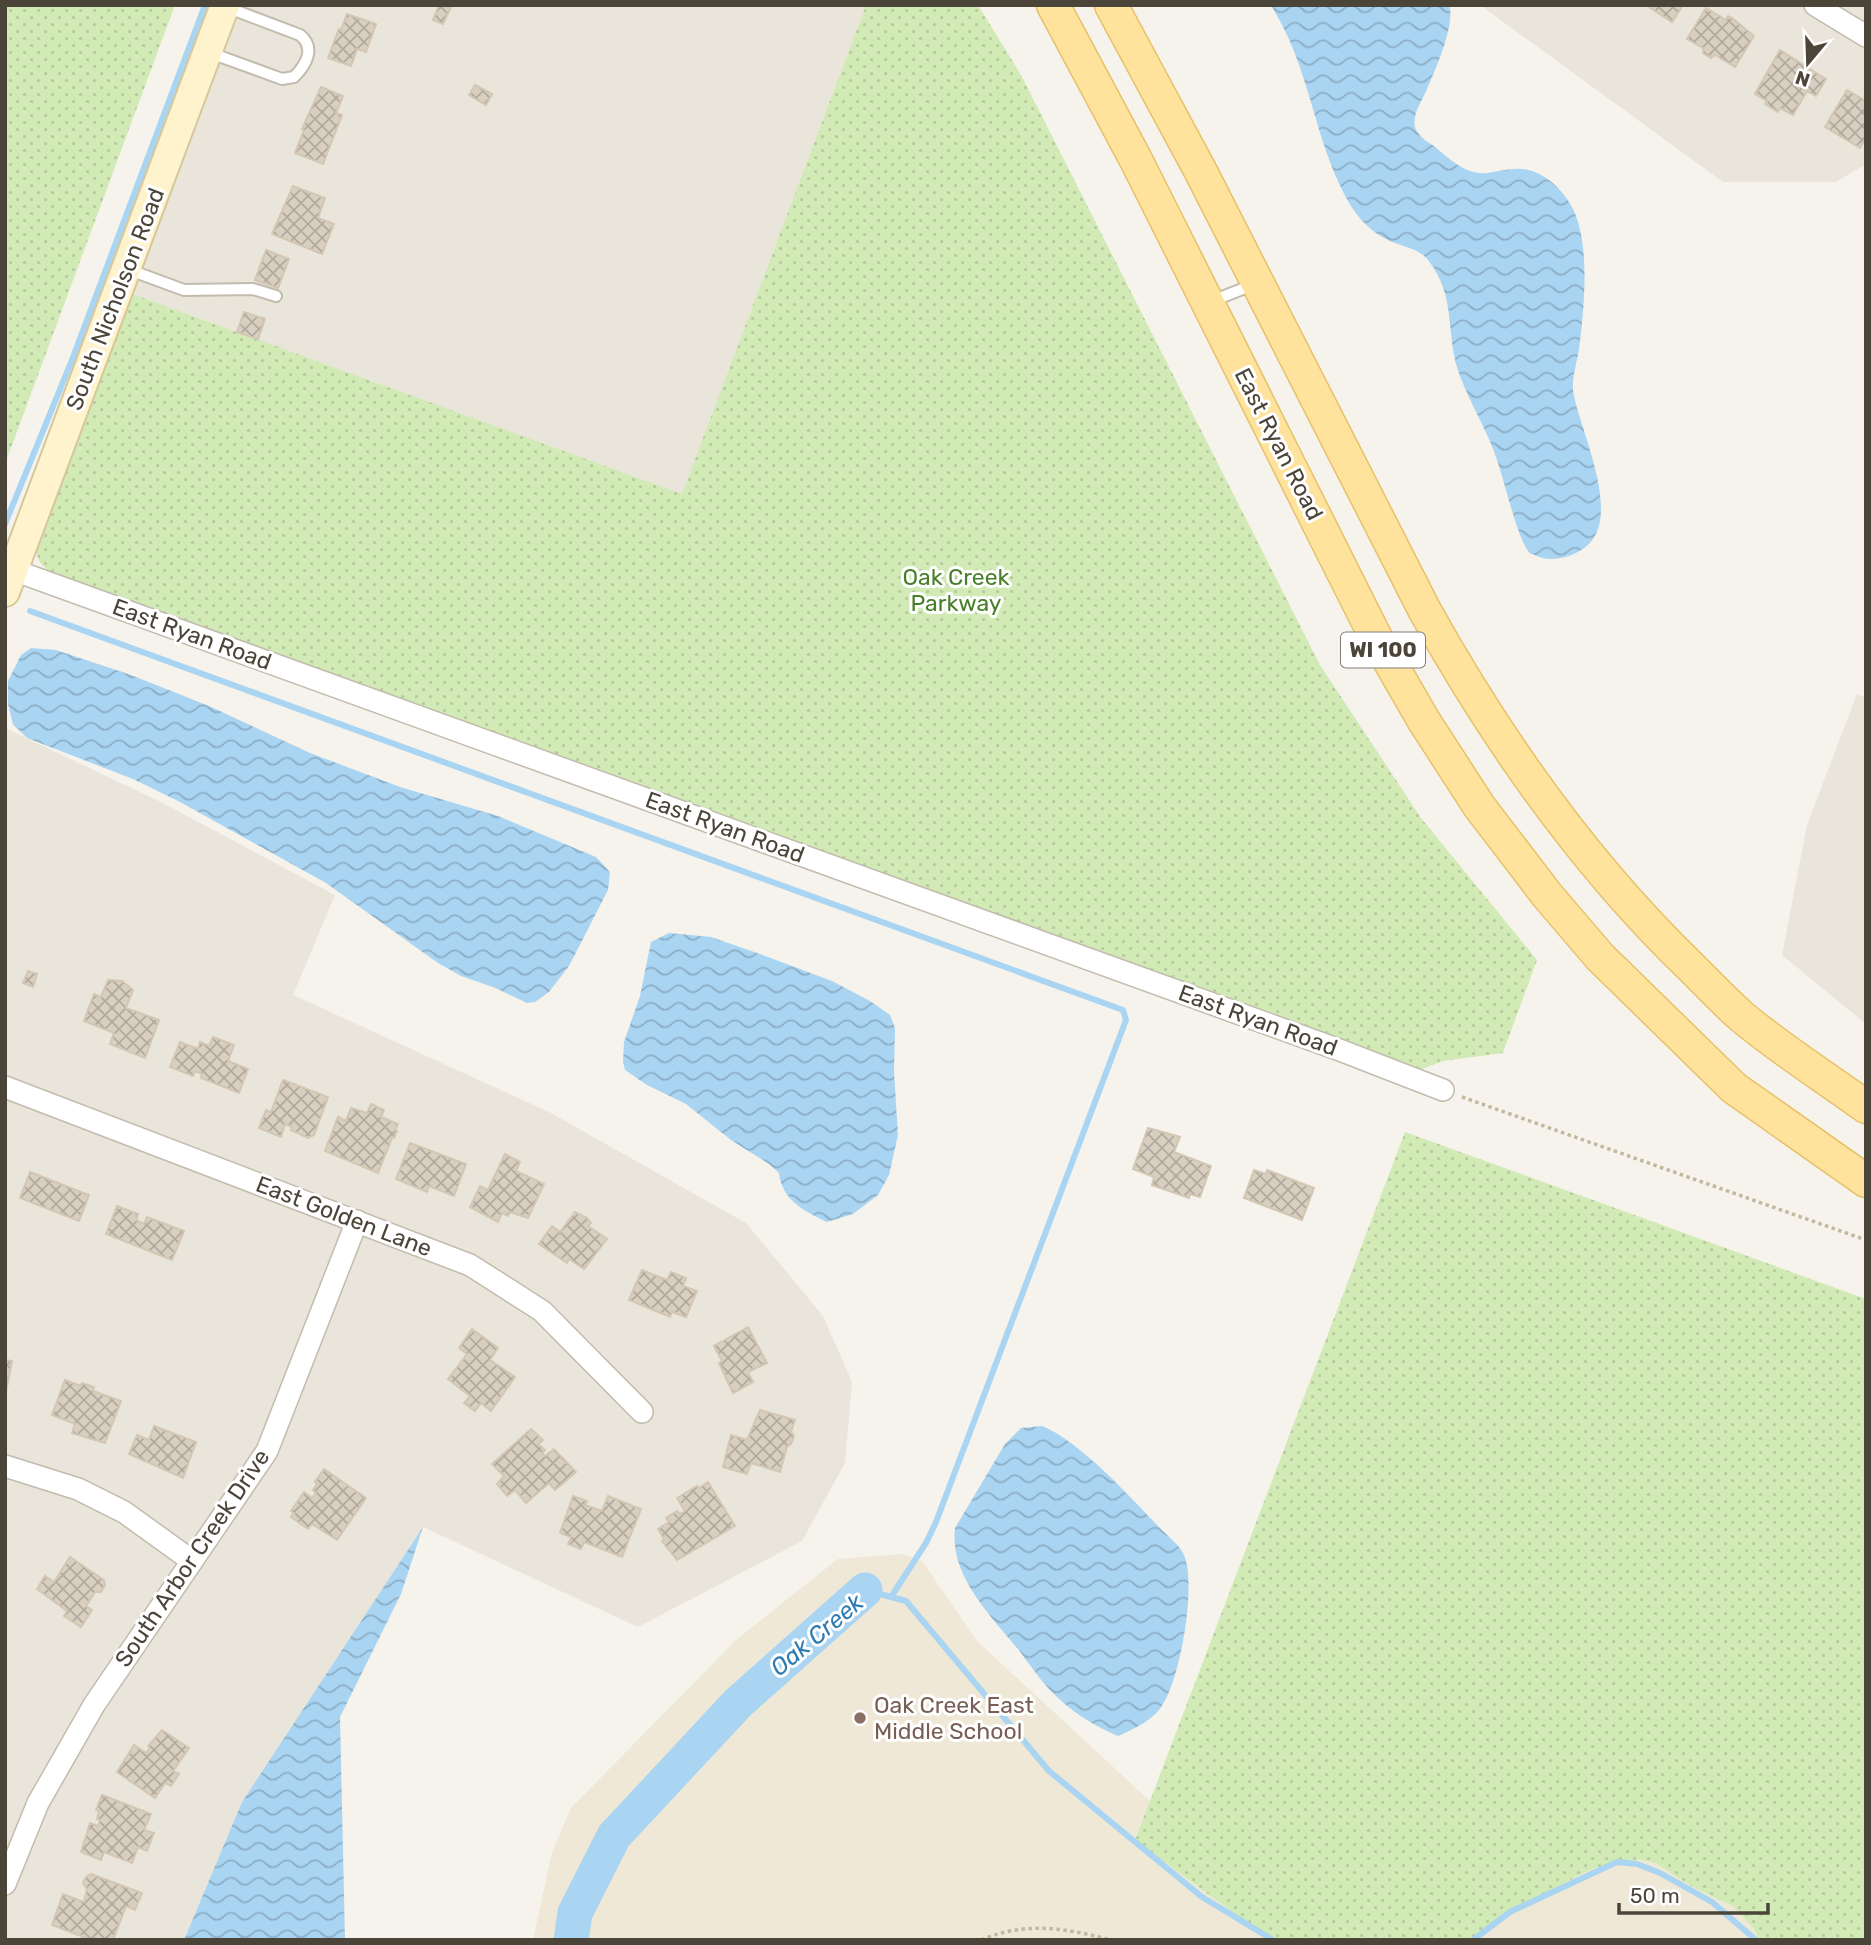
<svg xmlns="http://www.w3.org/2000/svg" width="1871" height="1945" viewBox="0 0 1871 1945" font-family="Rubik,sans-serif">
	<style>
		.residential { fill: #eae5da }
		.education { fill: #efe8d6 }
		.grass { fill: url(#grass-dots) }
		.water { fill: url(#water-waves) }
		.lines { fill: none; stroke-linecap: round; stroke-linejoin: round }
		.stream { stroke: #a9d4f2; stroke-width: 6 }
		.river { stroke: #a9d4f2; stroke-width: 35 }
		.building { fill: url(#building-cross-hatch); stroke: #d3c7b4; stroke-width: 2 }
		.lane-casing { stroke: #c2bbae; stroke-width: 14 }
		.street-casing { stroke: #c2bbae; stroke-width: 24 }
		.secondary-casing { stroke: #d6c79b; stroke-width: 32 }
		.primary-casing { stroke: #e6c16a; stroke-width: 35 }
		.path { stroke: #c4b79f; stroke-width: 3.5; stroke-dasharray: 3.5 3.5; stroke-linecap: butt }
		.lane { stroke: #fff; stroke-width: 10 }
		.street { stroke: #fff; stroke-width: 21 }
		.secondary { stroke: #fff3cd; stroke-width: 28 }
		.primary { stroke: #ffe39c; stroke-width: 32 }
		.education-dot { fill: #8d6e63; stroke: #fff; stroke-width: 2.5 }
		.labels { text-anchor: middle; stroke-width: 6; stroke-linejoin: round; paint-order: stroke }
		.shield { fill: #fff; stroke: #817c74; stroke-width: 2 }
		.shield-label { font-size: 21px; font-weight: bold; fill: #4b4439 }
		.street-label { font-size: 23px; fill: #4b4439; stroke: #fff }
		.park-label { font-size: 23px; fill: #4a7f2a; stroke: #fff }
		.education-label { font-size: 23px; fill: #785e54; stroke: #fff; text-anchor: start }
		.water-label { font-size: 24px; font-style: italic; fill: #2e7ab2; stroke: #fff }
	</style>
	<defs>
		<pattern id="grass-dots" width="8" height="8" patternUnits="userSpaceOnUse" patternTransform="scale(1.75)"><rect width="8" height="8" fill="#d2eab5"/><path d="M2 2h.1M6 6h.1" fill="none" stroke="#b6ca9c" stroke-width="1.8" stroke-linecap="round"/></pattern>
		<pattern id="water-waves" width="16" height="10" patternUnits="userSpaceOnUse" patternTransform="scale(1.75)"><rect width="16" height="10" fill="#a9d4f2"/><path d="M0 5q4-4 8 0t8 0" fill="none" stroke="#8caec5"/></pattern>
		<pattern id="building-cross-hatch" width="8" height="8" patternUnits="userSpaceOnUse" patternTransform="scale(1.75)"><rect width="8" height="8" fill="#d8cfc1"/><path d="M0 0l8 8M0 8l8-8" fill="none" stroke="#b1aa9e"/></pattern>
	</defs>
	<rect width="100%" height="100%" fill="#f6f3ec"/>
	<g class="residential">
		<path d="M235,5H866L682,495L127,292Z"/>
		<path d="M1480,5H1866V164L1836,182H1723Z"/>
		<path d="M1857,694L1866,698V1024L1782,955L1807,825Z"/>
		<path d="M5,728L161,802L335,895L293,995L549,1112L746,1223L823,1316L852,1382L845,1463L802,1541L638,1627L423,1527L242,1802L184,1940H5Z"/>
	</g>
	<g class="education">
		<path d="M902,1554L922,1561L977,1641L1150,1801L1135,1840L1270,1940H533L552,1852L571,1808L736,1640L838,1559Z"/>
		<path d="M1640,1860L1655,1863L1691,1886L1732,1906L1751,1925L1760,1940H1472L1510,1911L1592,1869L1617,1862Z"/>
	</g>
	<g class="grass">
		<path d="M5,5H175L5,464Z"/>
		<path d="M866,5H978L1021,75L1320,665L1421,818L1537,960L1503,1053L1443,1061L1422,1069L54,574C41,566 36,560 36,545L127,292L682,494Z"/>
		<path d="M1405,1132L1866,1299V1940H1760L1751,1925L1732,1906L1691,1886L1655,1863L1640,1860L1617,1862L1592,1869L1510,1911L1472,1940H1270L1135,1840Z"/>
	</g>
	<g class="water">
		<path d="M1271,5H1449C1456,23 1435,71 1427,89C1422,101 1412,114 1415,127C1418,136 1426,141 1434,146C1447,157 1463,172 1480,173C1491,174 1503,169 1514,169C1537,167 1557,183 1569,202C1592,237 1584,309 1579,349C1577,362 1572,377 1573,390C1578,428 1628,523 1581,550C1570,557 1556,561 1542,558C1540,557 1532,554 1530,553C1519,544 1504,480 1498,463C1489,433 1471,406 1460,376C1444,334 1458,298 1428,260C1418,247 1400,247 1386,239C1370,231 1357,217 1348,201C1322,155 1314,103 1295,54C1289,37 1280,21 1271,5Z"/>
		<path d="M31,648L56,650L131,675L209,706L310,753L400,787L498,816L596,857L610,872L608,890L569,966L549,992L535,1002L527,1003L493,987L461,976L438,963L326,883L180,802L133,779L27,738L13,724L8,704V681L21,655Z"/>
		<path d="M669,933L711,937L760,954L832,981L870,1001L890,1015L895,1028L894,1072L898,1135L889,1175L878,1195L853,1214L827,1222C804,1211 782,1200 779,1173L769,1164L731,1140L686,1104L647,1085L625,1070L623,1062L624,1042L640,996L651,942Z"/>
		<path d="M1042,1426C1080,1441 1130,1497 1159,1527C1166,1535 1180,1545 1184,1555C1197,1585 1180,1685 1159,1710C1149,1722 1132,1730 1118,1736C1094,1726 1070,1711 1051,1691C1040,1680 1031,1666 1021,1653C993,1618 949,1577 955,1528L1005,1444L1021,1428Z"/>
		<path d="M423,1527L401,1594L340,1717L345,1940H184L242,1802Z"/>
	</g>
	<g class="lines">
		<g class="stream">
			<path d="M5,524L72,360L205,5"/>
			<path d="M30,611L1123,1010L1126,1020L936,1522L926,1543L891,1597"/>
			<path d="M865,1590L906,1601L1049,1771L1202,1897L1273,1940"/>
			<path d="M1473,1940L1510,1912L1617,1862L1637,1864L1660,1873L1712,1902L1756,1940"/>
		</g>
		<path class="river" d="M571,1940L575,1913L614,1836L738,1703L865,1590"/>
	</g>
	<g class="building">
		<path d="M439,5L451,7L443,24L433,20Z"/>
		<path d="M1646,5H1683L1672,22Z"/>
		<path d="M1706,8L1726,20L1728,16L1732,18L1754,36L1735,67L1715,55L1711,58L1703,53V48L1687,39Z"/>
		<path d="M347,14L376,24L366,52L357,49L351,66L328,58L339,29L341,30Z"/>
		<path d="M1780,50L1826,79L1816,96L1807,91L1793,115L1780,108L1778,112L1765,104L1767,101L1755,94Z"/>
		<path d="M475,85L492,94L486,105L469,95Z"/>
		<path d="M321,87L343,96L336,113L342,115L323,164L295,153L304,130L302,129Z"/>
		<path d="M1847,90L1866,101V138L1860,148L1825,127Z"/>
		<path d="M293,186L325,198L318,218L334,224L322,254L272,234Z"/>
		<path d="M266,250L289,259L278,288L255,280Z"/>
		<path d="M244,312L265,319L258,339L237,332Z"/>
		<path d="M28,971L37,974L33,987L23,983Z"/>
		<path d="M108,980L122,981L133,990L126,1008L159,1020L145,1058L110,1044L114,1033L84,1021L94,994L101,997Z"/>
		<path d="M213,1037L234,1045L228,1061L248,1069L239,1093L201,1078L202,1074L195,1071L193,1076L170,1067L180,1042L198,1049L200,1042L209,1046Z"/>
		<path d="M283,1080L328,1097L314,1135L308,1138L291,1130L292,1127L285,1124L281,1137L259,1128L266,1110L271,1112Z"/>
		<path d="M371,1104L384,1110L381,1117L398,1124L395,1130L397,1131L394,1138H392L378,1173L325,1151L338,1117L346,1121L351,1108L367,1113Z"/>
		<path d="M1148,1128L1180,1137L1174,1152L1211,1166L1200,1197L1190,1194L1189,1198L1152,1185L1154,1177L1133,1169Z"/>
		<path d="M410,1143L466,1164L454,1196L429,1186L427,1192L396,1179Z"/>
		<path d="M505,1154L520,1162L516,1171L544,1184L528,1218L510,1212L508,1216L502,1213L498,1222L470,1207L480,1186L488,1190Z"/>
		<path d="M1254,1170L1266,1174L1267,1170L1314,1188L1302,1220L1244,1198Z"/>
		<path d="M30,1172L89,1195L79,1221L20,1198Z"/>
		<path d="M117,1206L138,1214L136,1220L144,1224L147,1217L184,1231L172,1260L106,1234Z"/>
		<path d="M575,1212L587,1218L591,1223L588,1226L607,1239L584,1269L569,1259L567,1263L539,1244L552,1226L560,1232Z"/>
		<path d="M642,1270L667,1280L671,1272L686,1278L683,1286L697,1291L686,1317L672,1312L670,1317L629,1300Z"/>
		<path d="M748,1327L767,1363L748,1372L753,1382L733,1393L719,1363L722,1361L714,1346Z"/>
		<path d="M472,1329L498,1348L490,1360L515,1377L491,1411L481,1403L475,1411L464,1403L470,1396L448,1379L467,1354L459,1348Z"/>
		<path d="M5,1360L12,1361L5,1397Z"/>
		<path d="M65,1380L81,1386L82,1383L94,1387L93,1391L121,1401L105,1443L72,1433L75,1424L52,1415Z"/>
		<path d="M760,1410L795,1420L791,1432L794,1436L791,1444L787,1447L780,1472L751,1463L747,1474L723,1467L731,1435L747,1440Z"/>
		<path d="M154,1426L196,1442L183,1478L129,1454L137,1435L149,1440Z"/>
		<path d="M531,1429L543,1440L538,1444L545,1450L542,1453L545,1456L554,1449L576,1472L555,1490L549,1483L526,1503L515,1490L507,1496L497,1484L504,1476L492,1464Z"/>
		<path d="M324,1469L366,1498L337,1540L312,1524L308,1529L291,1517L294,1513L291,1511L304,1492L312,1498L316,1493L313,1490L317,1484L315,1482Z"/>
		<path d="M708,1482L735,1526L677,1560L662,1541L664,1539L658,1529L669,1522L666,1518L677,1511L680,1514L685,1511L677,1498L697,1486L699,1488Z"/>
		<path d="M573,1496L587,1501L585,1505L602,1511L608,1496L641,1509L622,1557L584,1542L581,1549L568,1544L571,1537L560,1533Z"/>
		<path d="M70,1557L104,1580L105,1585L101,1592H95L86,1606L92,1610L81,1627L64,1616L67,1611L37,1589L45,1576L54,1582Z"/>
		<path d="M162,1730L189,1748L173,1771L179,1774L171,1786L165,1783L155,1798L117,1772L134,1745L146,1753L150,1748L148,1746Z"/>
		<path d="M102,1795L151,1814L144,1830L154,1833L147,1851L138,1847L132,1863L104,1852L101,1860L81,1852L90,1823L98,1826L100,1820L97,1819L99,1811L96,1810Z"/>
		<path d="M91,1874L142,1893L135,1910L126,1906L113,1940H91L52,1925L63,1894L84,1902L87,1889L83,1883L86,1877Z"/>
	</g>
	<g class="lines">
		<defs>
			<g id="lane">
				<path d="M208,52L282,79L294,77C306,65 316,48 300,35L226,7"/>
				<path d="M127,269L184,290L253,289L276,296"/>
				<path d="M1212,301L1255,284"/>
			</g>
			<g id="street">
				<path d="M1815,5L1866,36"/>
				<path d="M5,567L1337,1049L1443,1090"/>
				<path d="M5,1087L470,1265L542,1311L642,1412"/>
				<path d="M5,1466L78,1489L124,1512L192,1561"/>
				<path d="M5,1884L38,1803L94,1705L267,1451L357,1221"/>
			</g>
			<path id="secondary" d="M5,592L225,5"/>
			<g id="primary">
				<path d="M1053,5L1136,160L1375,636L1424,721L1479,806L1547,895L1600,957L1734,1088L1866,1181"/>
				<path d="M1111,5L1201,172L1425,611C1498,742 1584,864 1692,968C1708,984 1724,1001 1741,1016C1780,1049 1825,1077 1866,1107"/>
			</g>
		</defs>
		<use href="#lane" class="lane-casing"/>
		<use href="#street" class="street-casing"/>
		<use href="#secondary" class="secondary-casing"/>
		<use href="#primary" class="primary-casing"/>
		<g class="path">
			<path d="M1462,1097L1866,1240"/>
			<path d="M981,1940C1026,1921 1065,1928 1111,1940"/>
		</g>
		<use href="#lane" class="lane"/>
		<use href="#street" class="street"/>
		<use href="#secondary" class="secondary"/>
		<use href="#primary" class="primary"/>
	</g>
	<circle class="education-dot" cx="860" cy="1718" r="7"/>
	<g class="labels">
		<rect class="shield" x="1341" y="632.5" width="84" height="35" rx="5"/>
		<g class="shield-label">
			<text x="1383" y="657">WI 100</text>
		</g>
		<g class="street-label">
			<text transform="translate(115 299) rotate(-69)" y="8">South Nicholson Road</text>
			<text transform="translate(1279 444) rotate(63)" y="8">East Ryan Road</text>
			<text transform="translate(192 634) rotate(20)" y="8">East Ryan Road</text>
			<text transform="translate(725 827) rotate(20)" y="8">East Ryan Road</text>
			<text transform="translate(1258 1020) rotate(20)" y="8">East Ryan Road</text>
			<text transform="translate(344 1216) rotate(21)" y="8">East Golden Lane</text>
			<text transform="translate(192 1558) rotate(-56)" y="8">South Arbor Creek Drive</text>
		</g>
		<g class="park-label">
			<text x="956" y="585">Oak Creek<tspan x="956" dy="26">Parkway</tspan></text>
		</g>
		<g class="education-label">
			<text x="874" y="1713">Oak Creek East<tspan x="874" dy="26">Middle School</tspan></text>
		</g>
		<g class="water-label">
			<text transform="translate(817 1635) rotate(-40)" y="8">Oak Creek</text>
		</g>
	</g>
	<rect width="1871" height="1945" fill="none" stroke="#4b4439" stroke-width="14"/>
	<g transform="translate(1808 63) rotate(199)" stroke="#ffffff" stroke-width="5" paint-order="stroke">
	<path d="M0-5L12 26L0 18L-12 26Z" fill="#4b4439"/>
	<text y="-10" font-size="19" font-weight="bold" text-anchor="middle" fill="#4b4439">N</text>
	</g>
	<path d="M1619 1903v10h149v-10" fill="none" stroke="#4b4439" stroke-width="3.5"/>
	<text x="1630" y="1903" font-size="21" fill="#4b4439" stroke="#ffffff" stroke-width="5" paint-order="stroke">50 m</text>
</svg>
